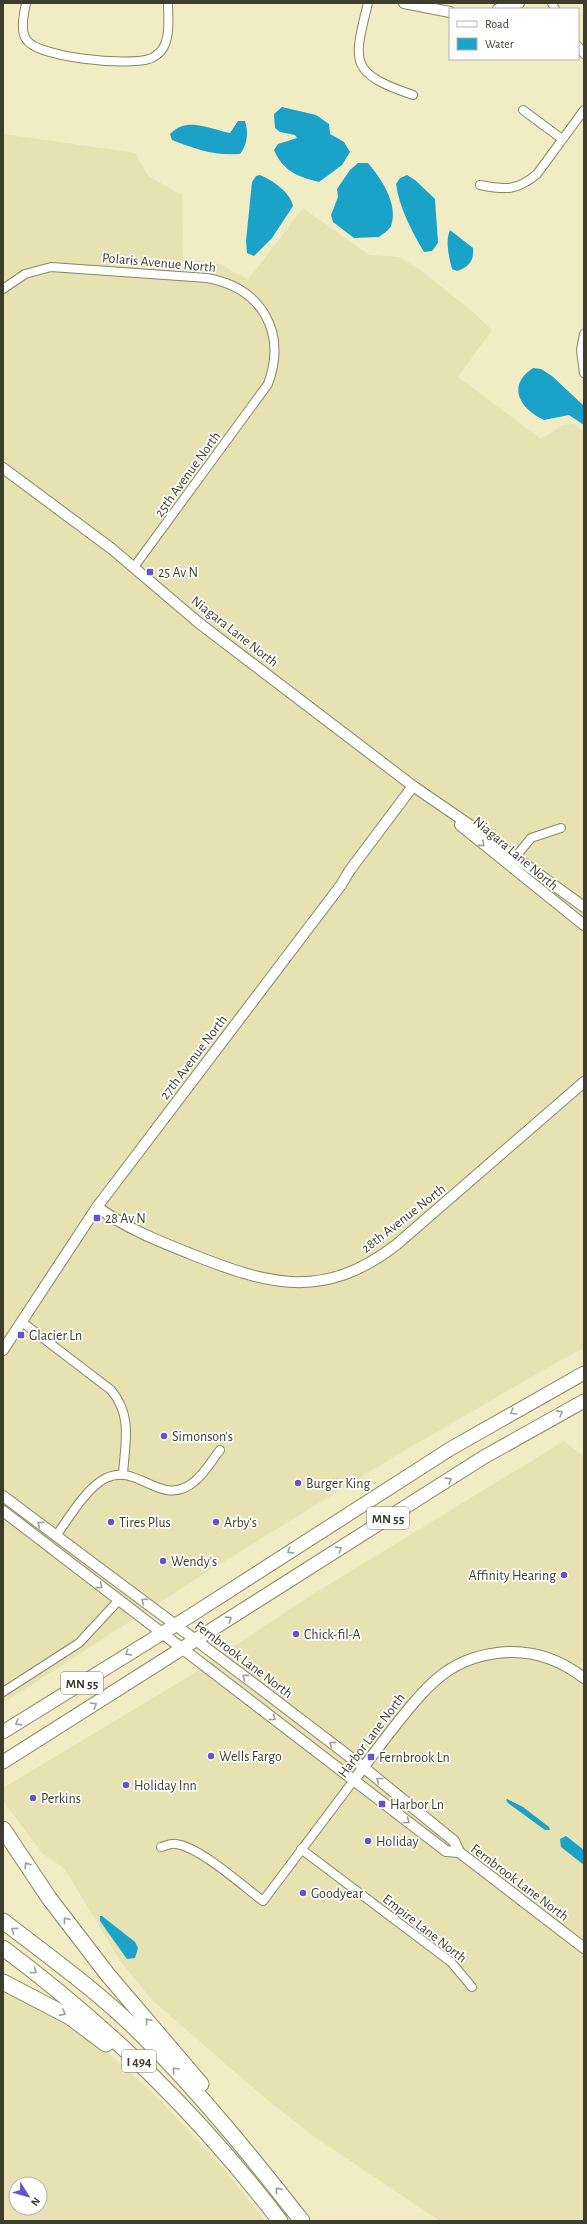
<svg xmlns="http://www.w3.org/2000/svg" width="587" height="2224" viewBox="0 0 587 2224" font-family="'Alegreya Sans',sans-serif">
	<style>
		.built { fill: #e6e2b2; fill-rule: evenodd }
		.water { fill: #1aa2c9 }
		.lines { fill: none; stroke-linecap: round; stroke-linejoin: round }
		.minor-casing { stroke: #898661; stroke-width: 10 }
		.tertiary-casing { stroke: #898661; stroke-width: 12 }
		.primary-casing { stroke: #898661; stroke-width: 15 }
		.motorway-casing { stroke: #898661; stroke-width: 17 }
		.minor { stroke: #fff; stroke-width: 8 }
		.tertiary { stroke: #fff; stroke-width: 10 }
		.primary { stroke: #fff; stroke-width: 13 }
		.motorway { stroke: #fff; stroke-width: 15 }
		.oneway { stroke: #9e9e96 }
		.poi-dot { fill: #6354cd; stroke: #fff; stroke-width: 1.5 }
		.labels { text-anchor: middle; stroke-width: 3.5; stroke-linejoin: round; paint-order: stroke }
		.shield { fill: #fff; stroke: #78776c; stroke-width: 1 }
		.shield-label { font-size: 13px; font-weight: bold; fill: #3e3d2d }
		.street-label { font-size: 14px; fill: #3e3d2d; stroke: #fff }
		.poi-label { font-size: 14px; fill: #3e3d2d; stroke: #fff; text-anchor: start }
	</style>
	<rect width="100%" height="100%" fill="#f0edc5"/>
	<g class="built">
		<path d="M3,134L135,153L148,176L182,195L183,259L220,264L248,280L303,208L369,255L399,257L419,269L473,312L492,330L458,377L541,439L563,425L574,424L584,432V1348L540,1372L397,1455L207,1572L3,1703Z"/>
		<path d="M564,1441L584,1457V1660L579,1666L584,1670V2221H440L312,2135L266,2099L152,2000L121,1962L64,1868L43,1854L3,1801V1788L188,1677L302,1601Z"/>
		<path d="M3,1990L47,2009L95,2041L157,2097L225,2170L265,2221H3ZM16,2184H40V2208H16Z"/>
	</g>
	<g class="water">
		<path d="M282,107L316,115L329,124L330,134L344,142L350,152L342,165L319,182C298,177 283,171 274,150L278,144L297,138L295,135L280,132L275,128L274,114Z"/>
		<path d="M238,121H245C249,132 247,146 240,154C215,156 195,149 172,140L170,134C187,116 209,129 230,133Z"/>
		<path d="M358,163H368C381,178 399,205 391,226C389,230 383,234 379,237L354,238L333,222L331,215L338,197L337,189L350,170Z"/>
		<path d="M260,175C272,180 290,192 293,206L272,238L254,256L247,253L246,241L252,182L256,176Z"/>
		<path d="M407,175L415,180L435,199L438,243L432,251L424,252C412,232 399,207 396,184L400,178Z"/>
		<path d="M450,230L473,248C474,261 469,267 457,271L452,269C449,258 445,241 450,230Z"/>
		<path d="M533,368L541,369L552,376L584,406V425L569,415L544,420C520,409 506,386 533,368Z"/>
		<path d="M507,1799L523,1807L549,1827L550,1830H545L508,1803L506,1800Z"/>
		<path d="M566,1836L584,1850V1865L561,1847L560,1839Z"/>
		<path d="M100,1916H102L135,1942L138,1948L135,1958L127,1959L100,1921Z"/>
	</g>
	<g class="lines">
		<defs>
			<g id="minor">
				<path d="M26,3C24,14 20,29 26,39C37,58 128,66 149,59C153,58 158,54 161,51C171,39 168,17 168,3"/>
				<path d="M368,3C353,63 349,73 413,95"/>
				<path d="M552,3L555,9"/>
				<path d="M578,46L584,54"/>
				<path d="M523,110L562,139"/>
				<path d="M480,185C505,190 517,191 537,174L584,110"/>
				<path d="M3,289L25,274L51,267L207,278C262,288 287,332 268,384L134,567"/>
				<path d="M584,334L581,350L584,373"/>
				<path d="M512,861L531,838L561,828"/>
				<path d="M22,1322L111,1390C133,1416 125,1443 123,1474"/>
				<path d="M56,1536C68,1519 87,1487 106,1478C138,1462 162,1510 195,1481C205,1473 212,1460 220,1450"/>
				<path d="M3,1692L79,1643L119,1600"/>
				<path d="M161,1847C165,1846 172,1843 176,1844C200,1847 243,1886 263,1901L354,1780"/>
				<path d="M301,1849L451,1962L472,1987"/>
			</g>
			<g id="tertiary">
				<path d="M404,3L450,12"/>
				<path d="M498,9L519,3"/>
				<path d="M3,468L112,549L199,623L413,786L493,841L584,907"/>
				<path d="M460,825L584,925"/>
				<path d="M97,1207C128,1229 156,1240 191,1254C269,1285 323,1301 396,1245L584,1082"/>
				<path d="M3,1350L97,1207L341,885L350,870L413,786"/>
				<path d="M3,1496L253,1683L363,1767L454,1841L459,1852L584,1948"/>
				<path d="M3,1511L446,1851L459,1852"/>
				<path d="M354,1780C368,1761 383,1741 398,1722C430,1682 453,1655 508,1652C536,1651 562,1661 584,1678"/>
			</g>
			<g id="primary">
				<path d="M3,1732L190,1616L450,1449L584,1373"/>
				<path d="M3,1762L484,1457L584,1401"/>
			</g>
			<g id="motorway">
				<path d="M3,1829L49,1898L108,1975L201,2084"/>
				<path d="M3,1921C50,1957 100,1993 142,2035C201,2094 251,2156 302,2221"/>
				<path d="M3,1948C110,2028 199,2115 280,2221"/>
				<path d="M3,1982L70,2017L106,2044"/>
			</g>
		</defs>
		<use href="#minor" class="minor-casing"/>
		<use href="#tertiary" class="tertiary-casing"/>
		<use href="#primary" class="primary-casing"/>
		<use href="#motorway" class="motorway-casing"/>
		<use href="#minor" class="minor"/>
		<use href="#tertiary" class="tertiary"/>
		<use href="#primary" class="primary"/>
		<use href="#motorway" class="motorway"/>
	</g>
	<defs><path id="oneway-chevron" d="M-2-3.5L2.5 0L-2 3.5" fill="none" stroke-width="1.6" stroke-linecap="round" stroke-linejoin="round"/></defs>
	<g class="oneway">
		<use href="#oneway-chevron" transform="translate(482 844) rotate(41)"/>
		<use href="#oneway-chevron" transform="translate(513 1412) rotate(150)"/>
		<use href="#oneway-chevron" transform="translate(560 1413) rotate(-29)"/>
		<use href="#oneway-chevron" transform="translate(449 1480) rotate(-32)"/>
		<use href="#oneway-chevron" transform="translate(40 1524) rotate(-143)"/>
		<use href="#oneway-chevron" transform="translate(339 1549) rotate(-32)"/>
		<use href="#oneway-chevron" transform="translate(290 1551) rotate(147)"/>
		<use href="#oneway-chevron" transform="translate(100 1586) rotate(37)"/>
		<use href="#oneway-chevron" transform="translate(144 1601) rotate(-144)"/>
		<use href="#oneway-chevron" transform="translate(229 1619) rotate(-33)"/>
		<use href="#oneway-chevron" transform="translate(128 1653) rotate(148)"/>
		<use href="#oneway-chevron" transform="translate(245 1677) rotate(-143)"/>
		<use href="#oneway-chevron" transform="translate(94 1705) rotate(-32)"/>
		<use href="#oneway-chevron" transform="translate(273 1718) rotate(38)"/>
		<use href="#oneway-chevron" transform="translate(18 1723) rotate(148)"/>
		<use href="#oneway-chevron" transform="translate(332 1744) rotate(-143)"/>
		<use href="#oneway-chevron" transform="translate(379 1780) rotate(-142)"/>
		<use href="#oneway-chevron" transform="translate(407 1821) rotate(37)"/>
		<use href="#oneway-chevron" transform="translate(27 1865) rotate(-123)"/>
		<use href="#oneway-chevron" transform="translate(66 1920) rotate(-127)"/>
		<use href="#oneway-chevron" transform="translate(14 1930) rotate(-143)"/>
		<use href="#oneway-chevron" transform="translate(34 1971) rotate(37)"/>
		<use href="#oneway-chevron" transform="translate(63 2013) rotate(29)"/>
		<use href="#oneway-chevron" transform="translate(148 2021) rotate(-131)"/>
		<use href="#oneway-chevron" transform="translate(175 2070) rotate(-133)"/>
		<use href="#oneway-chevron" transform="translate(278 2190) rotate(-129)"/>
	</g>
	<g class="poi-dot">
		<rect x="146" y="568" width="8" height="8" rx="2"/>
		<rect x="93" y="1214" width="8" height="8" rx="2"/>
		<rect x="17" y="1331" width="8" height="8" rx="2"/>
		<circle cx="164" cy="1436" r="4"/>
		<circle cx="298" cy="1483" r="4"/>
		<circle cx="111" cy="1522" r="4"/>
		<circle cx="216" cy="1522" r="4"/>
		<circle cx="163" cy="1561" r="4"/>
		<circle cx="564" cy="1575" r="4"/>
		<circle cx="296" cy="1634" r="4"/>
		<circle cx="211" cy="1756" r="4"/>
		<rect x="367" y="1753" width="8" height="8" rx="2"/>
		<circle cx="126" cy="1785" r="4"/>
		<circle cx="33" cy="1798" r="4"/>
		<rect x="378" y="1800" width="8" height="8" rx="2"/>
		<circle cx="368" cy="1841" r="4"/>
		<circle cx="303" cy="1893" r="4"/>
	</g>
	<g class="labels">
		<g class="shield">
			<rect x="367" y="1507" width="42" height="22" rx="3"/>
			<rect x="61" y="1672" width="42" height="22" rx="3"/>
			<rect x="122" y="2050" width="34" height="22" rx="3"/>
		</g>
		<g class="shield-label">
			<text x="388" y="1523">MN 55</text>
			<text x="82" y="1688">MN 55</text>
			<text x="139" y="2066">I 494</text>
		</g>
		<g class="street-label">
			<text transform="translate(159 262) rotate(5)" y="5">Polaris Avenue North</text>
			<text transform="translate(187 474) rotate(-54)" y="5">25th Avenue North</text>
			<text transform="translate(235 631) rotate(38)" y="5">Niagara Lane North</text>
			<text transform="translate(516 853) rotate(40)" y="5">Niagara Lane North</text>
			<text transform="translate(193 1057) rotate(-53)" y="5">27th Avenue North</text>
			<text transform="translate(403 1218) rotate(-38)" y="5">28th Avenue North</text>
			<text transform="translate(244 1659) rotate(37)" y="5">Fernbrook Lane North</text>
			<text transform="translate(371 1735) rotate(-53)" y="5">Harbor Lane North</text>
			<text transform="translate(520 1882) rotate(37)" y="5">Fernbrook Lane North</text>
			<text transform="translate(425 1928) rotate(38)" y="5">Empire Lane North</text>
		</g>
		<g class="poi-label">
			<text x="158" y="577">25 Av N</text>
			<text x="105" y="1223">28 Av N</text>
			<text x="29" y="1340">Glacier Ln</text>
			<text x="172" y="1441">Simonson's</text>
			<text x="306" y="1488">Burger King</text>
			<text x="119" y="1527">Tires Plus</text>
			<text x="224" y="1527">Arby's</text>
			<text x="171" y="1566">Wendy's</text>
			<text x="556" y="1580" text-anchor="end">Affinity Hearing</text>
			<text x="304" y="1639">Chick-fil-A</text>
			<text x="219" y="1761">Wells Fargo</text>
			<text x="379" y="1762">Fernbrook Ln</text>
			<text x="134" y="1790">Holiday Inn</text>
			<text x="41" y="1803">Perkins</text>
			<text x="390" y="1809">Harbor Ln</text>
			<text x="376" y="1846">Holiday</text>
			<text x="311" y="1898">Goodyear</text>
		</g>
	</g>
	<rect width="587" height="2224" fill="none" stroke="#3e3d2d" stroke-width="8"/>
	<rect x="449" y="8" width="130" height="52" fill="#ffffff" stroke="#b2b1ab"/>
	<rect x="457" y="21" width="20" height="6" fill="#ffffff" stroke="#b2b1ab"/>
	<text x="485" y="28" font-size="12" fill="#3e3d2d">Road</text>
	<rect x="457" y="38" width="20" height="12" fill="#1aa2c9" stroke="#b2b1ab"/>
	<text x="485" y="48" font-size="12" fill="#3e3d2d">Water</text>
	<g transform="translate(28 2196) rotate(127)"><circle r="19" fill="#ffffff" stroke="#b2b1ab"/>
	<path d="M0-3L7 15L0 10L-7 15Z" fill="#6354cd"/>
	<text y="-6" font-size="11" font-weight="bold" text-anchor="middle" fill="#3e3d2d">N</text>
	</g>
</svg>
